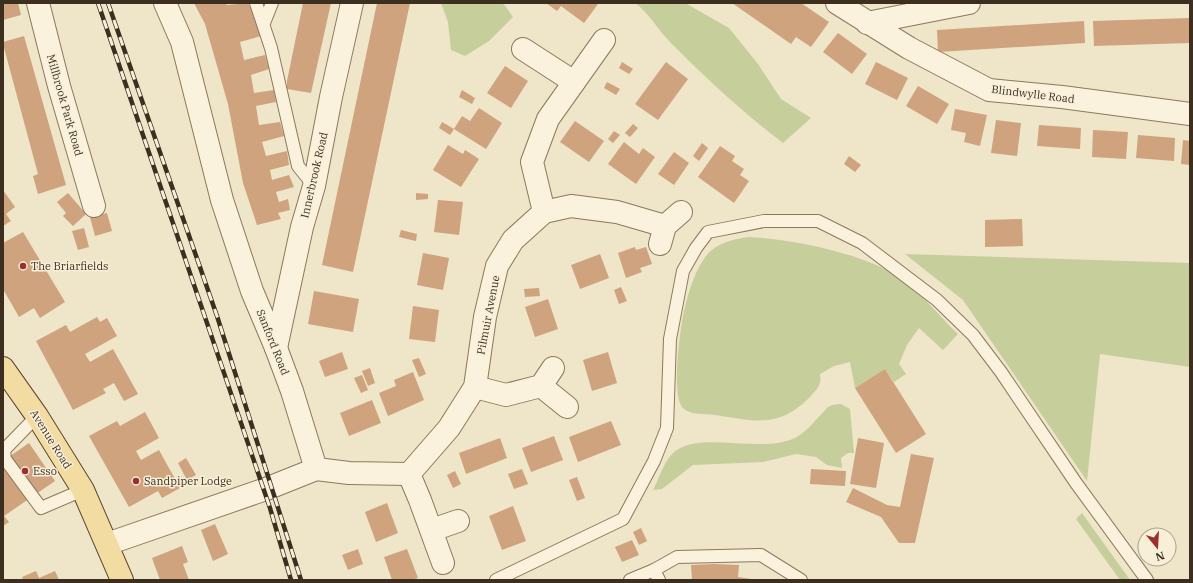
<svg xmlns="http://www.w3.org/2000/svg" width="1193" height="583" viewBox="0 0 1193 583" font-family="'IBM Plex Serif',serif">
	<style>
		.green { fill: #c6ce9c }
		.building { fill: #cea37e }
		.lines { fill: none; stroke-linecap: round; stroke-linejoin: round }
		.lane-casing { stroke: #8c785d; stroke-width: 14 }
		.street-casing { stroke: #8c785d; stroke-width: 24 }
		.primary-casing { stroke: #5a4631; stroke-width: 24 }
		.lane { stroke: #faf2dc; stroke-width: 12 }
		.street { stroke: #faf2dc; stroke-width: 22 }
		.primary { stroke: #f2dca1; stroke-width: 22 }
		.rail-casing { stroke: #3d2f20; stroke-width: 4.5 }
		.rail { stroke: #f7efd8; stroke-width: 3; stroke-dasharray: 9; stroke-linecap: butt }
		.poi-dot { fill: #9c2f2c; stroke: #f7efd8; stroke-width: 1.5 }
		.labels { text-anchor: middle; stroke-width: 3; stroke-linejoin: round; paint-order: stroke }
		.street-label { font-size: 11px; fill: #3d2f20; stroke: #f7efd8 }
		.poi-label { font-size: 11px; fill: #3d2f20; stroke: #f7efd8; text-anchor: start }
	</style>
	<rect width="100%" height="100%" fill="#efe5c8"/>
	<g class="green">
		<path d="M441,3H503L513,17L489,41L465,56L451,50L448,22Z"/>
		<path d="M635,3H685L729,28L758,64L781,99L811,118L783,143C743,113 705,77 670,42C658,30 649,13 635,3Z"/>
		<path d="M749,237C792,239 862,253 899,277C920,291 939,316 958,334L943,350L919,328L907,345L899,364L906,374L894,382L885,369L855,388L850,362L834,366L820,374C822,385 817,389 810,397C778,429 755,421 715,415C704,413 692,416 683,408C671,397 680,332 683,316C687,298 693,274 704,259C713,244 732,239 749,237Z"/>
		<path d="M905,254L1190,263V367L1100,354L1087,481L963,300Z"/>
		<path d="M841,404L850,409L854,453H848L841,458L842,468L827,465L816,457L796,454L763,462L693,465L662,489L653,490C659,479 663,464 671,455C695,428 759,455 795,438C807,432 818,417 828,407L832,405Z"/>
		<path d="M1082,513L1130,580H1120L1076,519Z"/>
	</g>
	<g class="building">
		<path d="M3,3H18L21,15L3,20Z"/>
		<path d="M194,3H226L227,5L248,3L254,14L261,36L240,42L244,60L265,55L269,69L251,75L254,93L274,90L276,102L256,106L259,125L280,122L284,136L262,142L266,156L287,151L289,165L270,170L272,180L289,175L294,187L276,192L279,202L288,199L290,210L278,213L281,219L257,225L243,183L228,104L205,24Z"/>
		<path d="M303,3H331L311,93L287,89V81Z"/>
		<path d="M377,3H410L353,272L322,265Z"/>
		<path d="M546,3H597L598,4L584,23L561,6L557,11Z"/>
		<path d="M732,3H801L829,22L811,47L796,37L791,44Z"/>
		<path d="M1190,18V43L1094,46L1093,21Z"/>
		<path d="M1084,21L1085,43L938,52L937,30Z"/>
		<path d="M838,33L867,54L852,74L823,52Z"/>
		<path d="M24,36L66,185L38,194L33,176L38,174L3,44V42Z"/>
		<path d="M622,62L633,69L629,74L619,68Z"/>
		<path d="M666,62L688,79L658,120L635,104Z"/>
		<path d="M876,62L908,78L897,100L865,84Z"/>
		<path d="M505,66L528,81L511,108L487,93Z"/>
		<path d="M607,82L620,89L616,95L604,88Z"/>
		<path d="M918,86L949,104L937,124L906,106Z"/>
		<path d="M462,90L475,98L472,104L459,97Z"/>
		<path d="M479,108L502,123L486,149L454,129L462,116L470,121Z"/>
		<path d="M955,109L987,115L980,146L964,142L966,133L951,130Z"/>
		<path d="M996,120L1021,123L1017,156L991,153Z"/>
		<path d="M575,121L604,141L589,162L560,142Z"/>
		<path d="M442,122L454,129L450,135L439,128Z"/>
		<path d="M633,124L638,128L630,137L625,133Z"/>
		<path d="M1039,125L1081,128L1080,149L1037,146Z"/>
		<path d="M1093,130L1128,132L1126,159L1092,157Z"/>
		<path d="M614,131L620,135L613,143L608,139Z"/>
		<path d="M1138,135L1175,138L1174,161L1136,158Z"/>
		<path d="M1183,140L1190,141V165L1181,164Z"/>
		<path d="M624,142L639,154L643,148L655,157L636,184L608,164Z"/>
		<path d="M702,143L708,148L699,161L693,156Z"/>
		<path d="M448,145L463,154L465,150L479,159L461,187L433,170Z"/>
		<path d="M720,146L735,156L732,161L744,169L740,175L749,181L734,203L698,177Z"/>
		<path d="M674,152L689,163L674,185L658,174Z"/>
		<path d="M849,156L861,165L855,172L844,164Z"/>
		<path d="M3,190L15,207L6,214L11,221L3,226Z"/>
		<path d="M68,193L86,214L73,226L63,216L66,213L57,202Z"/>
		<path d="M416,193L428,194V199L416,200Z"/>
		<path d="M438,200L463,202L459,235L434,232Z"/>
		<path d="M107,213L112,231L95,236L90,217Z"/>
		<path d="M1022,219L1023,246L985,247V220Z"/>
		<path d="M84,228L89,247L78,250L72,231Z"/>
		<path d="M401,230L417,234L416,241L399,237Z"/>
		<path d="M23,232L65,302L40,318L34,308L19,317L3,289V243Z"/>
		<path d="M635,247L636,250L646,247L652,264L640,268L642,272L626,278L618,253Z"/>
		<path d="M423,253L449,258L443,290L417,285Z"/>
		<path d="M600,254L609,278L580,289L571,265Z"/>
		<path d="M621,287L627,301L619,304L614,290Z"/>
		<path d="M539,288L540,296L525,297L524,289Z"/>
		<path d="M314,291L359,299L353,332L308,324Z"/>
		<path d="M548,299L558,329L535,337L525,307Z"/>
		<path d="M413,306L439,310L435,342L409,339Z"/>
		<path d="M97,317L100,322L107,318L117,336L85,354L90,362L113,349L138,394L124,401L114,383L103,389L106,393L73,410L36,341L66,325L70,332Z"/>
		<path d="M342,352L348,369L325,377L319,361Z"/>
		<path d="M608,352L617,383L592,391L583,360Z"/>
		<path d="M419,358L426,374L419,377L412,360Z"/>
		<path d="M370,368L375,383L368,386L362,371Z"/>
		<path d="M885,369L926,434L896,453L855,388Z"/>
		<path d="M413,372L424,400L388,416L379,393L396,386L394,380Z"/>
		<path d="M362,375L368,390L361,393L354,378Z"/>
		<path d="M372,400L381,423L349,436L340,413Z"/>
		<path d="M145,412L159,438L136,451L141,460L159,450L180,488L162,498L158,491L129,507L89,436L117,421L120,426Z"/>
		<path d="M611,421L621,445L578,462L569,437Z"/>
		<path d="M554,436L563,460L531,472L522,448Z"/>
		<path d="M500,438L507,458L466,474L459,453Z"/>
		<path d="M858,438L884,443L876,488L850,484Z"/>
		<path d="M29,443L55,481L4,516L9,522L3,526V461Z"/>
		<path d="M911,454L934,458L915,543H899L881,517L846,502L853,488L887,505L900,507Z"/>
		<path d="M186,458L196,475L187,480L178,463Z"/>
		<path d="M522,469L528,484L514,489L508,474Z"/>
		<path d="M811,469L846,471L845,486L810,484Z"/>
		<path d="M455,471L461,484L453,488L447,475Z"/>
		<path d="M577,477L585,498L577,501L569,480Z"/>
		<path d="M387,503L398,533L376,542L365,512Z"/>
		<path d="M513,506L526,541L502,550L489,516Z"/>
		<path d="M215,524L228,554L213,561L201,530Z"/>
		<path d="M641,528L647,541L639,545L633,532Z"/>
		<path d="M632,540L639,555L622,562L615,547Z"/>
		<path d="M182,546L188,562L183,564L189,580H160L152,558Z"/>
		<path d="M358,549L363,564L348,570L342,555Z"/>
		<path d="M407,549L418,578L411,580H392L384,557Z"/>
		<path d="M714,564L739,565L738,577L757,580H692L691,565Z"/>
		<path d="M36,571L39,578L55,571L59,580H23L22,577Z"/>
	</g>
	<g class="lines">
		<defs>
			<g id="lane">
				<path d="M256,3L271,48L298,166L314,186"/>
				<path d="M264,23L272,3"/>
				<path d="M37,416L4,450L5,459L41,508L83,490"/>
				<path d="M654,570L677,557L761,555L801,580"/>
				<path d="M496,580L623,519L654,461L667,428L670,339L683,271L696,248L708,232L764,221H818L862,243L937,300L973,335L1001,372L1076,483L1147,580"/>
				<path d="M630,580L654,570L659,580"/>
			</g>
			<g id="street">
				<path d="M38,3L59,86L94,206"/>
				<path d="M837,3L909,48L989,90L1062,97L1190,114"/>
				<path d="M867,23L969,3"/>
				<path d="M523,49L574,82"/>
				<path d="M544,212L571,206L617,212L665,226"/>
				<path d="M660,244L665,226L681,212"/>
				<path d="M276,348L302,227L314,186L331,97L352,3"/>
				<path d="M541,386L567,407"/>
				<path d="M475,387L506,395L541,386L553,368"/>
				<path d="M316,469L349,473L409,474L449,428L475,387L485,317L497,266L513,240L544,212L532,162L548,119L604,40"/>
				<path d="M409,474L420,500L443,563"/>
				<path d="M432,530L458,521"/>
				<path d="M107,544L266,489L316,469L292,391L276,348L252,291L222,200L182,42L165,3"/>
			</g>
			<path id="primary" d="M3,368L37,416L83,490L122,580"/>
		</defs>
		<use href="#lane" class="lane-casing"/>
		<use href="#street" class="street-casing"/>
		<use href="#primary" class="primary-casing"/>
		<use href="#lane" class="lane"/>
		<use href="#street" class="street"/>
		<use href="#primary" class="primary"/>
		<defs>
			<g id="rail">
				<path d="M98,3L270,508L291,580"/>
				<path d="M108,3L217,316L301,580"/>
			</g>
		</defs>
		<use href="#rail" class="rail-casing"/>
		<use href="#rail" class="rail"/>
	</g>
	<g class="poi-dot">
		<circle cx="23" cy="266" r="4"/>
		<circle cx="25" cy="471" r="4"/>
		<circle cx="136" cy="481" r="4"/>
	</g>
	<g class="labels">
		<g class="street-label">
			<text transform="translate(1033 94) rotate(7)" y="4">Blindwylle Road</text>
			<text transform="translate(65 105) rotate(74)" y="4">Millbrook Park Road</text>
			<text transform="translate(314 175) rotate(-77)" y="4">Innerbrook Road</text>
			<text transform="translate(488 315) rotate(-79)" y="4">Pilmuir Avenue</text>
			<text transform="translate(273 342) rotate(68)" y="4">Sanford Road</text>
			<text transform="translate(51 439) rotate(58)" y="4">Avenue Road</text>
		</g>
		<g class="poi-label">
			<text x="31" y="270">The Briarfields</text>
			<text x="33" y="475">Esso</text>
			<text x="144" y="485">Sandpiper Lodge</text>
		</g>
	</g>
	<rect width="1193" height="583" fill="none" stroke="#3d2f20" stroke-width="8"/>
	<g transform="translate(1157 547) rotate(162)"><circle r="19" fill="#f7efd8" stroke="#ada28e"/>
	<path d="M0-3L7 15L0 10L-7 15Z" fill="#9c2f2c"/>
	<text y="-6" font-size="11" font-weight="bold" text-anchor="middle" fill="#3d2f20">N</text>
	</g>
</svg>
